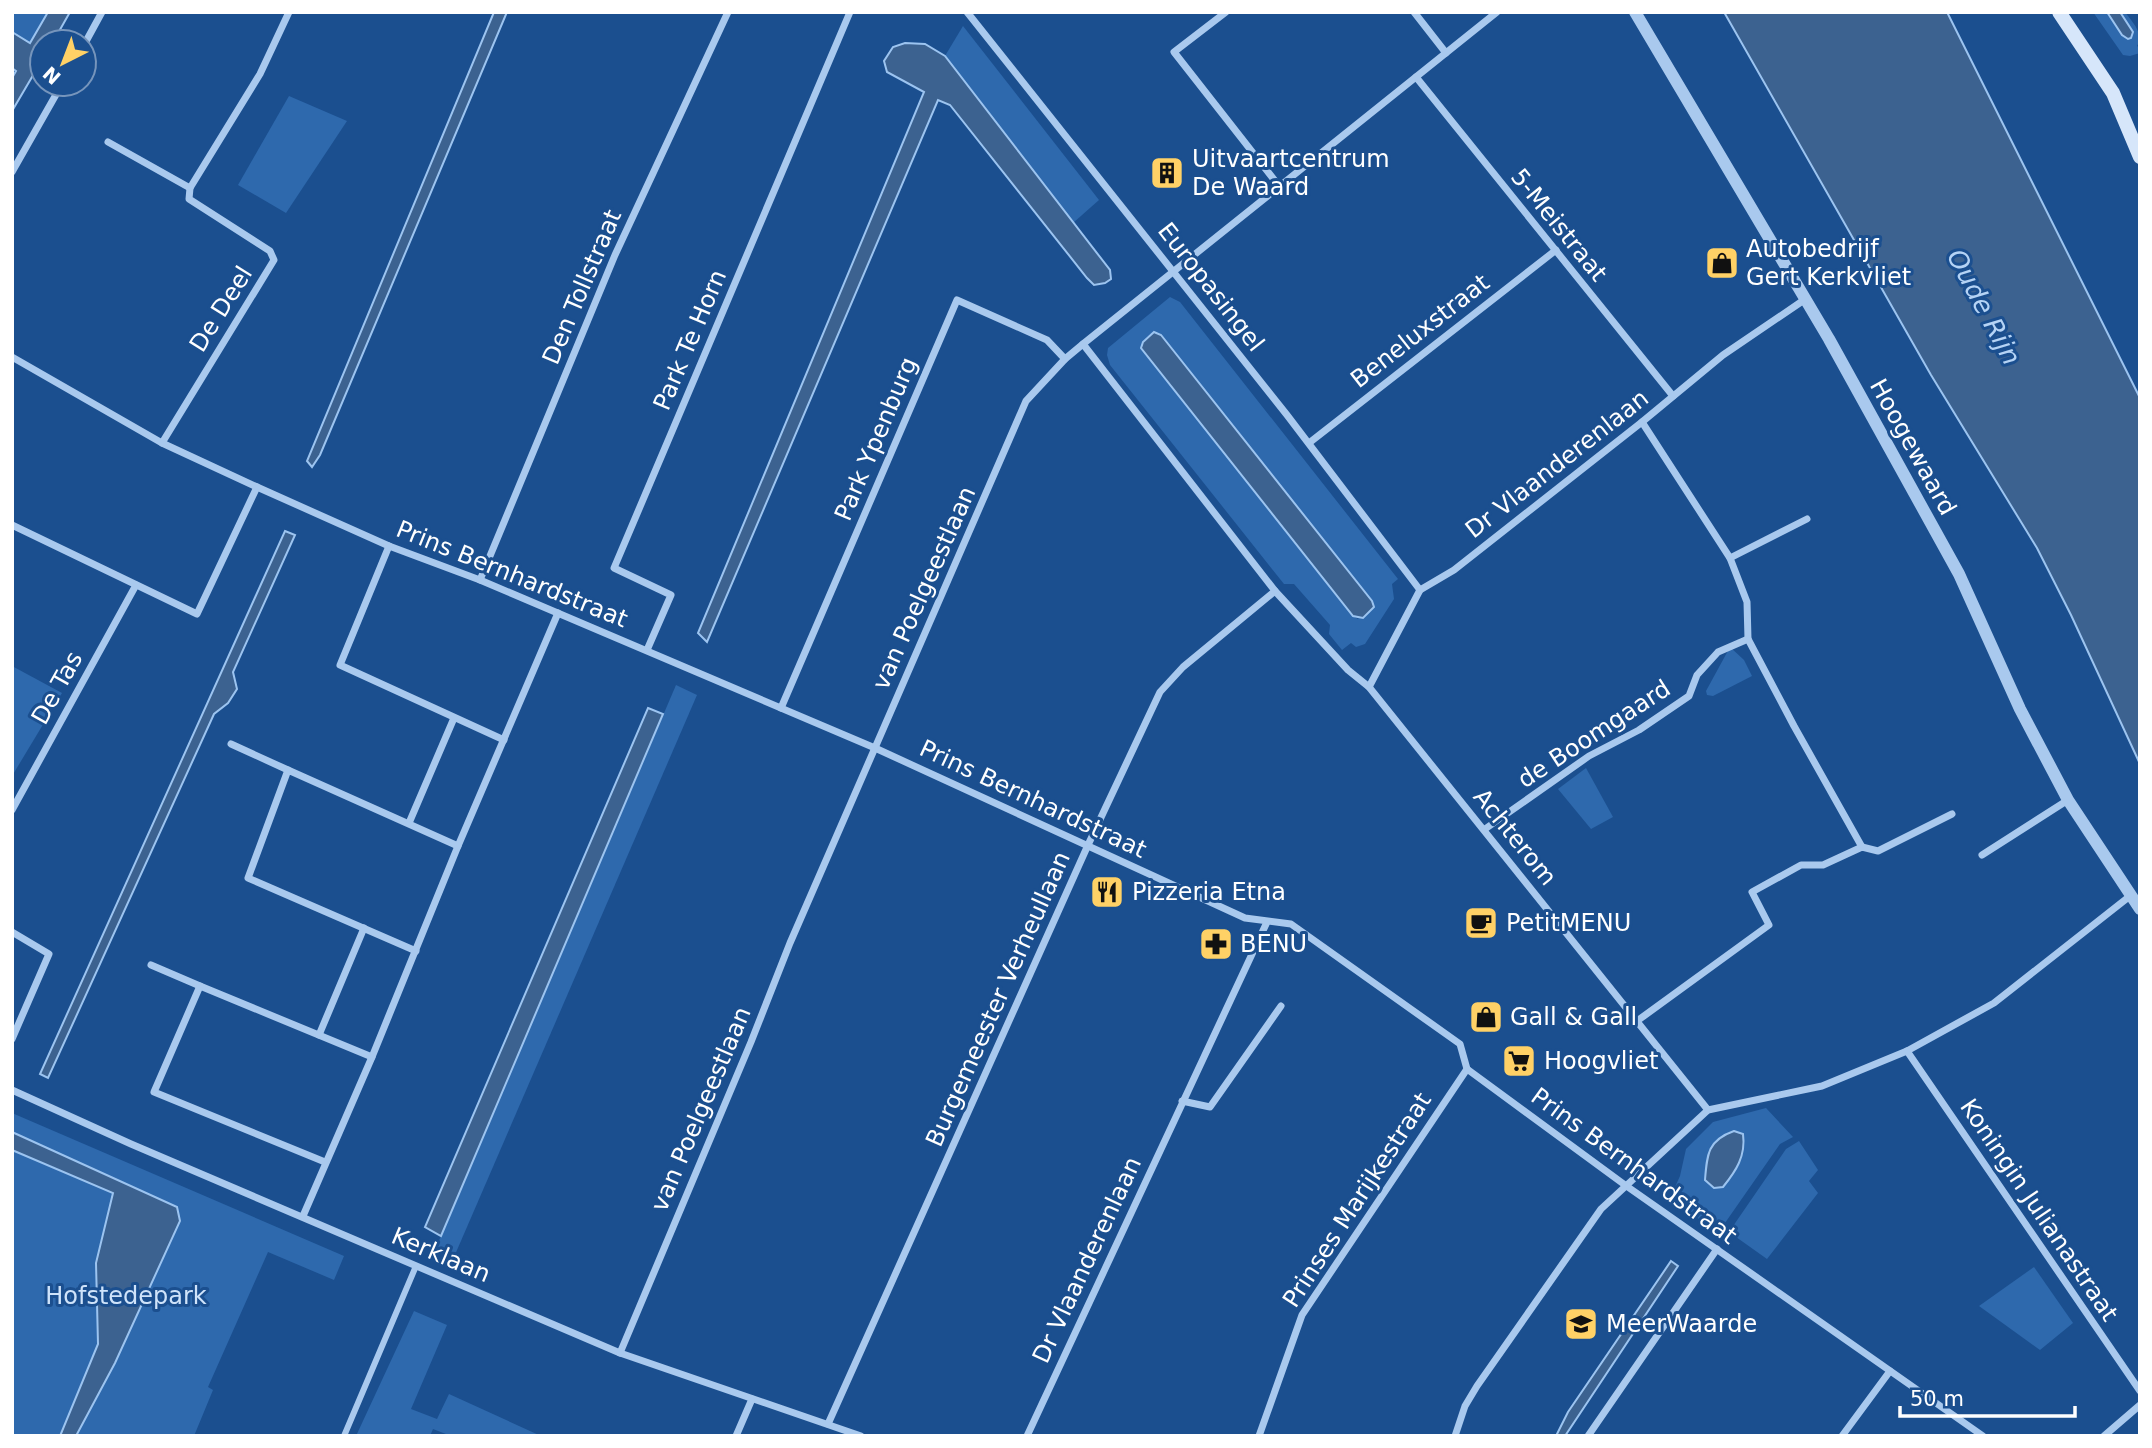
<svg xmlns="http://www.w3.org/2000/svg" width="2152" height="1448" viewBox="0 0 2152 1448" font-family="'DejaVu Sans',sans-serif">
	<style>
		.green { fill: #2e69ad; fill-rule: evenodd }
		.water { fill: #3c6290; stroke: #9cc4f0; stroke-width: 2 }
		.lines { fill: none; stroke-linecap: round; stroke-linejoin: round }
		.pedestrian { stroke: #a9c9ee; stroke-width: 6 }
		.minor { stroke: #a9c9ee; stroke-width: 7 }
		.tertiary { stroke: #a9c9ee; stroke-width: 12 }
		.secondary { stroke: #d6e6fa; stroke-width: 14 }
		.labels { text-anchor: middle; stroke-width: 6; stroke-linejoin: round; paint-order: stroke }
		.poi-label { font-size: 24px; fill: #fff; stroke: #1b4f8f; text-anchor: start }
		.street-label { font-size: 24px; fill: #fff; stroke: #1b4f8f }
		.park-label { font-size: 24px; fill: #cfe3fa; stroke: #1b4f8f }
		.water-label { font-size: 26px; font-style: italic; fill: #b5d3f5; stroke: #1b4f8f }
	</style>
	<rect width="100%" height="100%" fill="#1b4f8f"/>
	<g class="green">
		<path d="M12,12H48L30,43L12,32Z"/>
		<path d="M2093,12H2107L2122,35L2131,38L2133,32L2120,12H2125C2132,22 2145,34 2137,46L2140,48V53L2130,56L2123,55Z"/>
		<path d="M963,26L1099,200L1073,223L945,56Z"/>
		<path d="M289,96L347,121L286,213L238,185Z"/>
		<path d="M1170,297L1180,302L1398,579L1392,584L1394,599L1365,644L1356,647L1351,643L1342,650L1329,634L1330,625L1294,584H1284L1110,365L1107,355L1108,348ZM1154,332L1161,335L1372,601L1358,619L1353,616L1142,348Z"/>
		<path d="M1730,647L1744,660L1752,676L1713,696L1707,695L1706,691Z"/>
		<path d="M12,666L62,693L12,776Z"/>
		<path d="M676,685L697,695L454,1257L435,1250Z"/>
		<path d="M1586,768L1613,817L1591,829L1558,789Z"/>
		<path d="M1766,1108L1793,1137L1780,1144L1718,1233L1670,1198L1680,1176L1686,1149L1713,1122Z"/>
		<path d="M12,1113L344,1256L334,1280L268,1252L208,1387L213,1390L194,1436H12Z"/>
		<path d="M1799,1141L1818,1170L1809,1181L1818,1193L1767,1259L1729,1232L1786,1149Z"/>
		<path d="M2034,1267L2073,1323L2040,1350L1979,1306Z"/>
		<path d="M414,1311L447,1325L411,1409L437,1419L449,1394L541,1436H451L433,1429L430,1436H356Z"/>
	</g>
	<g class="water">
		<path d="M48,12H70L53,42H42V60L12,111V78L16,71L12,68V32L30,43Z"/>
		<path d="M494,12H507L320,455L312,467L307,461Z"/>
		<path d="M1724,12H1947L2140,398V764L2071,615L2037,548L1931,375Z"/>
		<path d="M2107,12H2120L2133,32L2131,38L2128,39L2122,35Z"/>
		<path d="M905,43L925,44L945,56L1110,270L1111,279L1105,283L1094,285L1087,278L950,105L938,100L707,642L698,633L924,92L887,72L884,61L893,47Z"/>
		<path d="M1154,332L1161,335L1372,601L1374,607L1363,618L1353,616L1141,348L1143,342Z"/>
		<path d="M285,531L295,535L233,672L237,689L228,703L214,714L48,1078L40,1074Z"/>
		<path d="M648,708L663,714L441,1236L425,1227Z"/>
		<path d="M1734,1131L1743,1134C1746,1156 1736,1171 1723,1187L1714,1188L1705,1180C1707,1154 1708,1140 1734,1131Z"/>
		<path d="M12,1132L177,1207L180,1221L115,1363L76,1436H60L98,1344L96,1263L113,1193L12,1150Z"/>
		<path d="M1671,1261L1678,1266L1565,1436H1556L1568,1412Z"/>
	</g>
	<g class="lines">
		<path class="pedestrian" d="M344,1436L416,1266"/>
		<g class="minor">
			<path d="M967,12L1287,415L1420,590"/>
			<path d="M1226,12L1174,52L1279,186"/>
			<path d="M1414,12L1446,53"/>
			<path d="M84,45L102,12"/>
			<path d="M1416,77L1673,396"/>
			<path d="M108,142L190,188"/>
			<path d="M12,172L62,84"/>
			<path d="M1083,344L1275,591L1348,670L1369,687L1708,1110"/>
			<path d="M12,357L162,443L257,487L389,546L480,580L875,748L1245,918L1291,924L1460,1044L1467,1069L1625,1185L1983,1436"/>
			<path d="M1642,422L1730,558L1747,602L1748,639L1794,726L1862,847"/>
			<path d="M162,443L274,260L270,251L189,199L190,188L260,74L289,12"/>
			<path d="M1309,443L1556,250"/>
			<path d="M12,525L197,614L257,487"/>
			<path d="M389,546L340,665L504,740"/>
			<path d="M1730,558L1807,519"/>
			<path d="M480,580L615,255L728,12"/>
			<path d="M647,650L671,595L614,568L850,12"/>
			<path d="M1369,687L1420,590L1454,570L1642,422L1723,355L1804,300"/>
			<path d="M781,708L957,300L1047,340L1065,359"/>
			<path d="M231,744L288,770"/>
			<path d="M12,810L136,585"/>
			<path d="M409,823L454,718"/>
			<path d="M1485,829L1589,756L1639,730L1689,696L1697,675L1718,652L1748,639"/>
			<path d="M1982,855L2068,800"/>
			<path d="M12,932L49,954L12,1039"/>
			<path d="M416,951L248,878L288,770L458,846"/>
			<path d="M151,965L200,986"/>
			<path d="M1637,1021L1769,925L1752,892L1801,865H1823L1862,847L1878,851L1952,814"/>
			<path d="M319,1035L364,928"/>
			<path d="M1907,1051L2140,1391"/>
			<path d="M12,1090L131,1144L620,1353L861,1436"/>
			<path d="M1182,1101L1210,1107L1281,1006"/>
			<path d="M325,1162L154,1092L200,986L372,1057"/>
			<path d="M303,1216L372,1057L458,846L558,613"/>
			<path d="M620,1353L751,1042L790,943L1026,401L1065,359L1083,344L1497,12"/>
			<path d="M828,1424L1088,845L1160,692L1183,667L1275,591"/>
			<path d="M736,1436L752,1399"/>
			<path d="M1027,1436L1267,922"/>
			<path d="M1259,1436L1302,1315L1467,1069"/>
			<path d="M1455,1436L1465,1406L1477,1386L1601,1209L1708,1110L1822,1086L1907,1051L1994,1003L2130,896"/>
			<path d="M1588,1436L1717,1249"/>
			<path d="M1842,1436L1890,1371"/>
			<path d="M2104,1436L2140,1405"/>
		</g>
		<path class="tertiary" d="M1635,12L1829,339L1959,574L2020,709L2068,800L2140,909"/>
		<path class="secondary" d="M2059,12L2113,93L2140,157"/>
	</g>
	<defs>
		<symbol id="building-square" viewBox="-11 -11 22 22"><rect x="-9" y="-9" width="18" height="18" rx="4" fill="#ffd166" stroke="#1b4f8f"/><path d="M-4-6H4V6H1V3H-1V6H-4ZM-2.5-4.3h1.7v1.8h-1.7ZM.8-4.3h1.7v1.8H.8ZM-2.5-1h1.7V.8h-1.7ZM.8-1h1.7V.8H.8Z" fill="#111"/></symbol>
		<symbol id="shop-square" viewBox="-11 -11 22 22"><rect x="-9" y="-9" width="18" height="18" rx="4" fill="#ffd166" stroke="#1b4f8f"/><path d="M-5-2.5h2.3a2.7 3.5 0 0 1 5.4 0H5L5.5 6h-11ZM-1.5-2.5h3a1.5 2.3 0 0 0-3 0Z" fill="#111"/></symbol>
		<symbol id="restaurant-square" viewBox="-11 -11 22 22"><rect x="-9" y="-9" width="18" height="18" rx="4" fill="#ffd166" stroke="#1b4f8f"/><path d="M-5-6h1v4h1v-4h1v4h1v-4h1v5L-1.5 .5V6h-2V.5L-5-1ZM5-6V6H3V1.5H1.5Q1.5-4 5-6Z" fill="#111"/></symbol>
		<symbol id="cafe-square" viewBox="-11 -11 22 22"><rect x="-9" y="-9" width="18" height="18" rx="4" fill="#ffd166" stroke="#1b4f8f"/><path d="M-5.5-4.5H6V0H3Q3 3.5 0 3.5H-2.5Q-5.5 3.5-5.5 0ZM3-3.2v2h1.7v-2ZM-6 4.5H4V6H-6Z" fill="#111"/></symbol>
		<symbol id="pharmacy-square" viewBox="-11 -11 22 22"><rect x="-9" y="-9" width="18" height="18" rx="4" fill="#ffd166" stroke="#1b4f8f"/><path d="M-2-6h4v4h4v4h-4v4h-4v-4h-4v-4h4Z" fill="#111"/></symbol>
		<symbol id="supermarket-square" viewBox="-11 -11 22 22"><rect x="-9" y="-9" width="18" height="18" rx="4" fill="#ffd166" stroke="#1b4f8f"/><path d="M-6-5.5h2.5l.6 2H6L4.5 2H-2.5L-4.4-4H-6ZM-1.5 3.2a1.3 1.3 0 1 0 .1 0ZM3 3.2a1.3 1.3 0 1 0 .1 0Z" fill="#111"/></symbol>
		<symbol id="school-square" viewBox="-11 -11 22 22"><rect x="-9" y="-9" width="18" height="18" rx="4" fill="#ffd166" stroke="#1b4f8f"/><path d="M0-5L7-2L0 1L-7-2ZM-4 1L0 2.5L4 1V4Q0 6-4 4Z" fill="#111"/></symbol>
	</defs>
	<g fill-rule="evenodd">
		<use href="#building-square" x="1148" y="154" width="38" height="38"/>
		<use href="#shop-square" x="1703" y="244" width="38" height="38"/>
		<use href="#restaurant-square" x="1088" y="873" width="38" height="38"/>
		<use href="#cafe-square" x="1462" y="904" width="38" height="38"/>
		<use href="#pharmacy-square" x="1197" y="925" width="38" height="38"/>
		<use href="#shop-square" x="1467" y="998" width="38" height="38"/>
		<use href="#supermarket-square" x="1500" y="1042" width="38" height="38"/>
		<use href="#school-square" x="1562" y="1305" width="38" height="38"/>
	</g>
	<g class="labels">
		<g class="poi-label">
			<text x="1192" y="167">Uitvaartcentrum<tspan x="1192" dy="28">De Waard</tspan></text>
			<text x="1746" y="257">Autobedrijf<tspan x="1746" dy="28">Gert Kerkvliet</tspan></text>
			<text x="1132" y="900">Pizzeria Etna</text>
			<text x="1506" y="931">PetitMENU</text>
			<text x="1240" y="952">BENU</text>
			<text x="1510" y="1025">Gall &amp; Gall</text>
			<text x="1544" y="1069">Hoogvliet</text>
			<text x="1606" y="1332">MeerWaarde</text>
		</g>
		<g class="street-label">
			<text transform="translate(1559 225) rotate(51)" y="8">5-Meistraat</text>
			<text transform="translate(582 287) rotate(-67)" y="8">Den Tollstraat</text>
			<text transform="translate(1211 287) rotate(52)" y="8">Europasingel</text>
			<text transform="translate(221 309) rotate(-58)" y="8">De Deel</text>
			<text transform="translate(1420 331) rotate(-38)" y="8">Beneluxstraat</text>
			<text transform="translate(690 340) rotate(-67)" y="8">Park Te Horn</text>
			<text transform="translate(876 439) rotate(-67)" y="8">Park Ypenburg</text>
			<text transform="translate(1913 447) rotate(61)" y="8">Hoogewaard</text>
			<text transform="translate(1557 464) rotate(-38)" y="8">Dr Vlaanderenlaan</text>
			<text transform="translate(512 574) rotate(22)" y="8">Prins Bernhardstraat</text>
			<text transform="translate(924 588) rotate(-66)" y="8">van Poelgeestlaan</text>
			<text transform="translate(57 688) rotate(-61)" y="8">De Tas</text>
			<text transform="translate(1594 734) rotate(-33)" y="8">de Boomgaard</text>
			<text transform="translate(1033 799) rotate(25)" y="8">Prins Bernhardstraat</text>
			<text transform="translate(1515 837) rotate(51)" y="8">Achterom</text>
			<text transform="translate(998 999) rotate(-66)" y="8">Burgemeester Verheullaan</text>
			<text transform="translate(701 1109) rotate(-67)" y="8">van Poelgeestlaan</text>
			<text transform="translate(1634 1166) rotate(36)" y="8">Prins Bernhardstraat</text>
			<text transform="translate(1357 1200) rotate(-57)" y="8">Prinses Marijkestraat</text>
			<text transform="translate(2039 1210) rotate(56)" y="8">Koningin Julianastraat</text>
			<text transform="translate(441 1255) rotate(23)" y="8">Kerklaan</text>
			<text transform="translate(1087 1260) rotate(-65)" y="8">Dr Vlaanderenlaan</text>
		</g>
		<g class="park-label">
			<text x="126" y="1304">Hofstedepark</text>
		</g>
		<g class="water-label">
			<text transform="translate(1984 307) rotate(62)" y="9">Oude Rijn</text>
		</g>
	</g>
	<rect width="2152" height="1448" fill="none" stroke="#ffffff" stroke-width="28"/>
	<g transform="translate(63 63) rotate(222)"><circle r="33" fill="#1b4f8f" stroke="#7695bc" stroke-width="2"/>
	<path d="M0-5L12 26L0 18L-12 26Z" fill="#ffd166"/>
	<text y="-10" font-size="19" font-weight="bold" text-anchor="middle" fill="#ffffff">N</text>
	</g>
	<path d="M1900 1406v10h175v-10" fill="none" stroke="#ffffff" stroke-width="3.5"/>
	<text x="1910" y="1406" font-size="21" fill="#ffffff" stroke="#1b4f8f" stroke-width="5" paint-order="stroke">50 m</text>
</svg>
